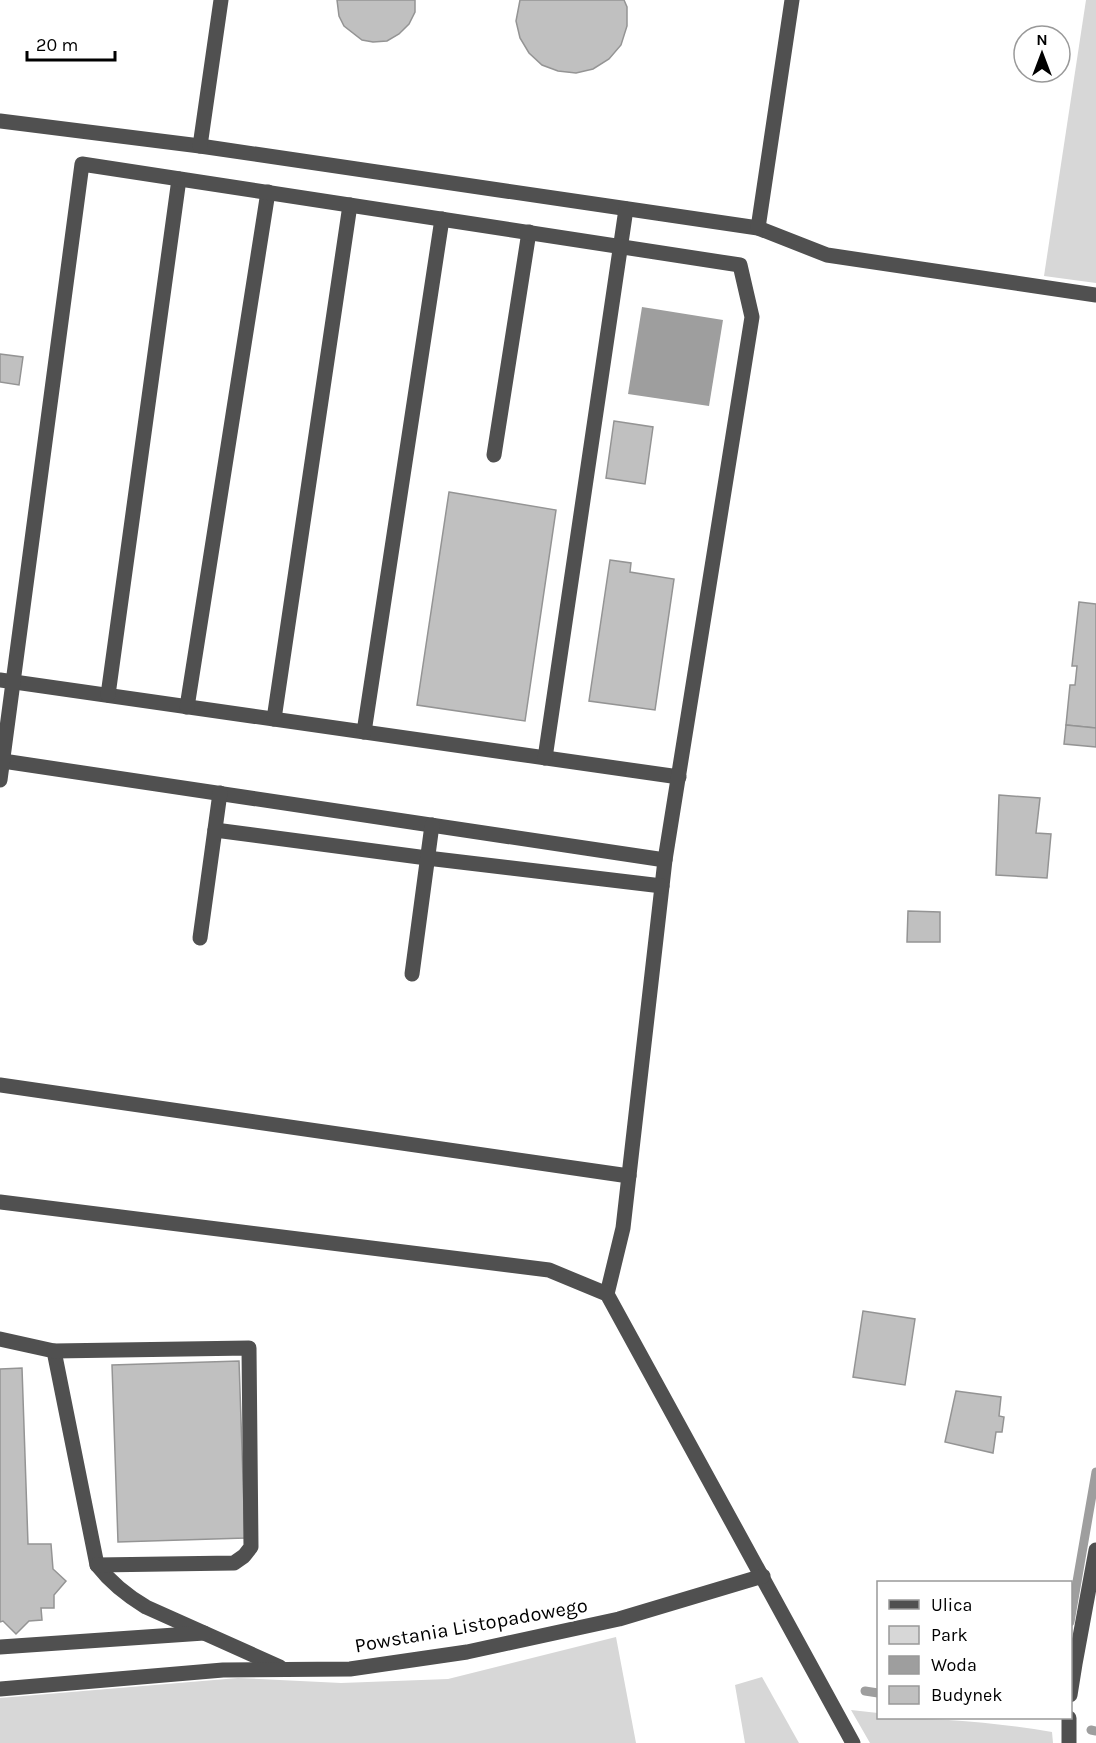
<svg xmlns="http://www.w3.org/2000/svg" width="1096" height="1743" viewBox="0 0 1096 1743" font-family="Karla,sans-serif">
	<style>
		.green { fill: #d7d7d7 }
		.water { fill: #9e9e9e }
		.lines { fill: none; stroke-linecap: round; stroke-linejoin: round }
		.stream { stroke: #9e9e9e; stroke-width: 9 }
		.building { fill: #c0c0c0; stroke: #949494; stroke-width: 1.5 }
		.minor { stroke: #505050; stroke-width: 15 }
		.labels { text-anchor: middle; stroke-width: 4.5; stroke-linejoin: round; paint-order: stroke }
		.street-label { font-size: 20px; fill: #000; stroke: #fff }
	</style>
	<rect width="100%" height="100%" fill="#fff"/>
	<g class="green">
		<path d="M1086,0H1096V283L1044,276Z"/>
		<path d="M616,1637L636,1743H0V1698L238,1678L341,1683L448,1679Z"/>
		<path d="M762,1677L799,1743H745L735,1685Z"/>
		<path d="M851,1710L878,1713V1718C937,1718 994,1722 1052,1732L1053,1743H870Z"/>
	</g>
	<path class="water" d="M642,307L723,320L709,406L628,394Z"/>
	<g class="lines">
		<g class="stream">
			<path d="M1070,1622L1096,1472"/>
			<path d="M865,1691L878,1693"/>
			<path d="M1091,1730L1096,1731"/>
		</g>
	</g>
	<g class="building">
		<path d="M337,0H415V12L409,24L399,34L387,41L373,42L362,40L344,26L339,16Z"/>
		<path d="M520,0H624L627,7V26L621,45L609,59L593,69L576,73L558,71L542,65L529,53L520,38L516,21Z"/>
		<path d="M0,354L23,357L19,385L0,382Z"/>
		<path d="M614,421L653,427L645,484L606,478Z"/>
		<path d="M449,492L556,510L525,721L417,705Z"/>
		<path d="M610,560L631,563L630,572L674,579L655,710L589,701Z"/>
		<path d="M1079,602L1096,604V728L1066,725L1070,685H1075L1077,666H1072Z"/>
		<path d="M1066,725L1096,728V747L1064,744Z"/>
		<path d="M999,795L1040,798L1036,833L1051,834L1047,878L996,875Z"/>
		<path d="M908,911L940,912V942H907Z"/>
		<path d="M863,1311L915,1319L905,1385L853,1377Z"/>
		<path d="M239,1361L245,1538L118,1542L112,1365Z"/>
		<path d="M22,1368L28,1544H51L53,1569L66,1581L54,1595V1608H41L42,1620L29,1621L16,1634L3,1621L0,1622V1369Z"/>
		<path d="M956,1391L1001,1397L999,1416L1004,1417L1002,1432H996L993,1453L945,1442Z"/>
	</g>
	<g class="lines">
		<g class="minor">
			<path d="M0,121L200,146L758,228L827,255L1096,295"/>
			<path d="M200,146L221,0"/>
			<path d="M758,228L792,0"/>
			<path d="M494,455L529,232"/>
			<path d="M0,680L679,777"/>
			<path d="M108,695L179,179"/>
			<path d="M187,707L268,192"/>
			<path d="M274,719L350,205"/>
			<path d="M364,732L442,219"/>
			<path d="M545,758L626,209"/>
			<path d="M3,761L665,860"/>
			<path d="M0,780L82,164L740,265L752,317L665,860L623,1228L607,1294"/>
			<path d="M215,830L427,858L662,886"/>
			<path d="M200,938L220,793"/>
			<path d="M412,974L432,825"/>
			<path d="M0,1085L629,1176"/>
			<path d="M0,1202L549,1270L607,1294L853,1743"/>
			<path d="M0,1339L54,1351L97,1565C111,1583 126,1595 146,1607L280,1667"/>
			<path d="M54,1351L249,1348L251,1547L244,1556L234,1563L97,1565"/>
			<path d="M0,1647L204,1633"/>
			<path d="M0,1689L223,1670L350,1669L467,1652L619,1619L763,1576"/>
			<path d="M1070,1695L1075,1664L1096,1550"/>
			<path d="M1069,1718V1743"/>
		</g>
	</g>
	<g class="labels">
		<g class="street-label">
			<text transform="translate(471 1625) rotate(-10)" y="7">Powstania Listopadowego</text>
		</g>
	</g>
	<rect x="877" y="1581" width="195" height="138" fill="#ffffff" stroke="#999999" stroke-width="1.5"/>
	<rect x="889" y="1600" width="30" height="9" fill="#505050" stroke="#999999" stroke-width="1.5"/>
	<text x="931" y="1611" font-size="18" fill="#000000">Ulica</text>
	<rect x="889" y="1626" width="30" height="18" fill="#d7d7d7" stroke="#999999" stroke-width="1.5"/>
	<text x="931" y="1641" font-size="18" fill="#000000">Park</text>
	<rect x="889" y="1656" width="30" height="18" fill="#9e9e9e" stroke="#999999" stroke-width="1.5"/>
	<text x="931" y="1671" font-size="18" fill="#000000">Woda</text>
	<rect x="889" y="1686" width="30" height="18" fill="#c0c0c0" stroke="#999999" stroke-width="1.5"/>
	<text x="931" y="1701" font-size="18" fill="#000000">Budynek</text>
	<g transform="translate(1042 54)"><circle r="28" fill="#ffffff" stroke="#999999" stroke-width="1.5"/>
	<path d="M0-4.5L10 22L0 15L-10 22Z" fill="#000000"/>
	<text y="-9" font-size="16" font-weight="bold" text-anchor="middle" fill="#000000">N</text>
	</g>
	<path d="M27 51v9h88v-9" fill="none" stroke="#000000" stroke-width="3"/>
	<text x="36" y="51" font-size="18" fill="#000000" stroke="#ffffff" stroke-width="4.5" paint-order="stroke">20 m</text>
</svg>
